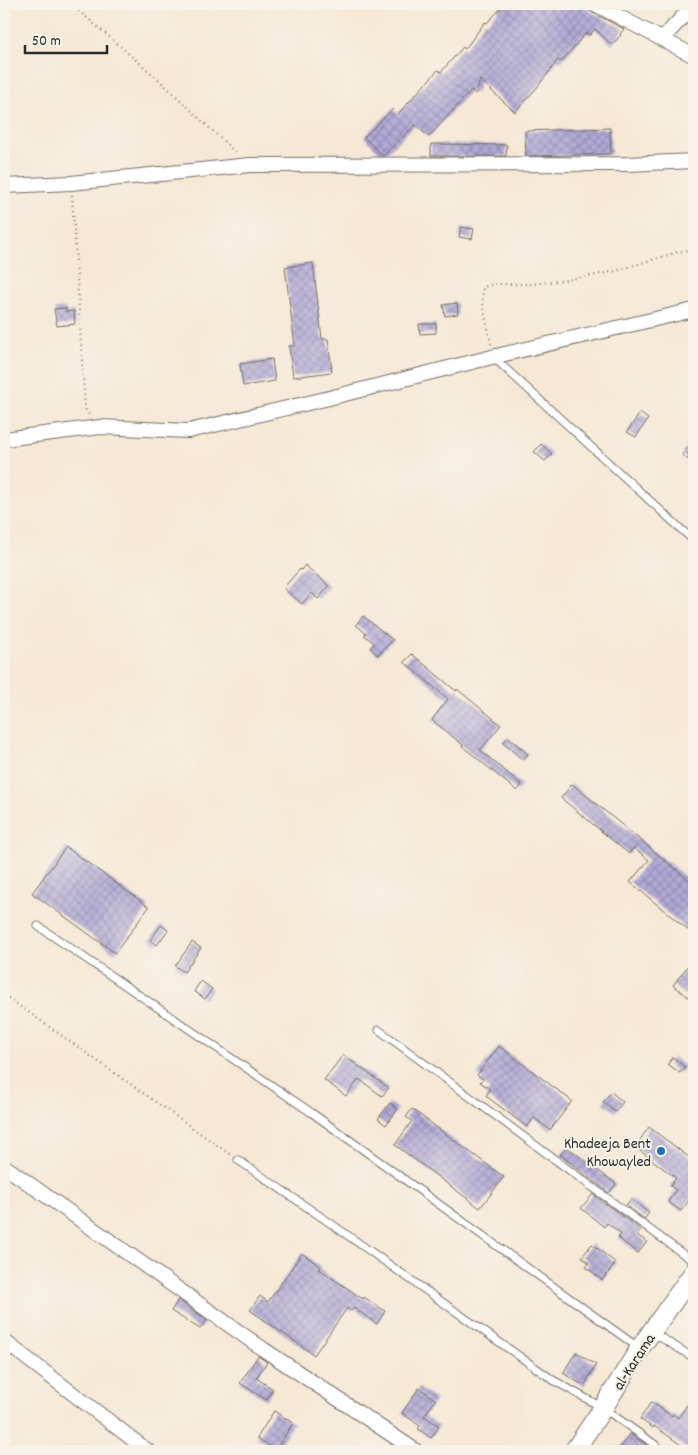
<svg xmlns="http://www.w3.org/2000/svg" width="698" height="1455" viewBox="0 0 698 1455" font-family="Dekko,sans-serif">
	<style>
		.building { fill: url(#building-cross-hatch) }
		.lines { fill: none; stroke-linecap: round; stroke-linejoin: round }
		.service-casing { stroke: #726d66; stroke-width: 9 }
		.minor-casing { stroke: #726d66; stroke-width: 16 }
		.secondary-casing { stroke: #726d66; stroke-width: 21 }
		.path { stroke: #726d66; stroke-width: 2; stroke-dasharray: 1 4; stroke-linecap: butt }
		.service { stroke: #fff; stroke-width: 7 }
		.minor { stroke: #fff; stroke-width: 14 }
		.secondary { stroke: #fff; stroke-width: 19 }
		.poi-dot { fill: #1f6fb2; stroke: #f7f3e8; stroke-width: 2 }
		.labels { text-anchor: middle; stroke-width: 4; stroke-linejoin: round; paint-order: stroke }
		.poi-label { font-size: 16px; fill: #2b2b2b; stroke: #f7f3e8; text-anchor: end }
		.street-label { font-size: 16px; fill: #2b2b2b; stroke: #f7f3e8 }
	</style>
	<defs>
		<pattern id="building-cross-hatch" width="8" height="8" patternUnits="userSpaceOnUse" patternTransform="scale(1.25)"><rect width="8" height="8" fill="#b2aad7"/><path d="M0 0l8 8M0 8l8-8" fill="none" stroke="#918baf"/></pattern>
	</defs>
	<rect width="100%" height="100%" fill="#f7f3e8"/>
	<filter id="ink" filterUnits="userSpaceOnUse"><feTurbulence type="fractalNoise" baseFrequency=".02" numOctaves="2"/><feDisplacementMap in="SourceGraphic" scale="10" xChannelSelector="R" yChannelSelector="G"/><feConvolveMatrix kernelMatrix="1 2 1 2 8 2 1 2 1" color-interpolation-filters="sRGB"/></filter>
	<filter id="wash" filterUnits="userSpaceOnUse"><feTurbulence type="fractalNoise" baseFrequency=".0096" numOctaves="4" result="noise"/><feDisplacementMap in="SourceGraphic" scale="20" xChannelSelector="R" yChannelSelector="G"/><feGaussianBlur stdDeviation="1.12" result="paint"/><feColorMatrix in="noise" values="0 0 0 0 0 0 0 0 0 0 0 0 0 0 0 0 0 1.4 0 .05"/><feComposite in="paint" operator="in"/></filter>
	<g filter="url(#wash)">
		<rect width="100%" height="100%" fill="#f6e8d5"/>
		<g id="blocks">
			<g class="building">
				<path d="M505,4H584L591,12L624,29L620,34L621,35L612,45L595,29L590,35L586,33L561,62L558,60L535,90L515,112L480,80L476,94L471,90L429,137L415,125L383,156L364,137L393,109L398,114L438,70L441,72L463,47L465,49L485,22L487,23Z"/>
				<path d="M610,128L611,154L526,156L525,131Z"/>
				<path d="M431,144L507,145L506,156H431Z"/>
				<path d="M461,227L474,229L472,239L459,237Z"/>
				<path d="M313,263L322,339H328L332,372L293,377L289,346H295L285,267Z"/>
				<path d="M457,303L458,314L445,316L443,305Z"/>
				<path d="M66,308V312L74,311L75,324L57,326L54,309Z"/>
				<path d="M419,324H436V333L420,334Z"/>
				<path d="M272,359L275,381L243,386L240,364Z"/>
				<path d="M640,413L648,419L636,437L627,432Z"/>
				<path d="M694,438V457L691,462L682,455Z"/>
				<path d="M541,444L552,454L545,461L534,452Z"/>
				<path d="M305,565L329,586L318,599L312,593L302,604L284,589L286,587L285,586L300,569L301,570Z"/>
				<path d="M363,616L393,640L378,655L370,648L374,643L364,635L366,633L356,625Z"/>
				<path d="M412,654L456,691L457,689L501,725L480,750L522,785L517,791L462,746L463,745L432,720L448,699L404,662Z"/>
				<path d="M508,737L528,754L523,760L503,743Z"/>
				<path d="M572,784L694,884V935L630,882L649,860L634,848L629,854L561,798Z"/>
				<path d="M66,847L149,907L115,953L32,893Z"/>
				<path d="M161,925L168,930L157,945L150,940Z"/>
				<path d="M192,942L201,948L184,972L175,966Z"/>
				<path d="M694,958V1002L673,985Z"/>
				<path d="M201,981L212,989L205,999L194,991Z"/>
				<path d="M499,1046L572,1101L550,1130L534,1118L527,1127L486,1096L490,1089L480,1082L483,1079L477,1075Z"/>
				<path d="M343,1055L389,1088L382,1096L359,1079L346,1096L324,1080Z"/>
				<path d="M673,1057L685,1067L680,1073L668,1064Z"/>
				<path d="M611,1092L623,1102L615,1112L603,1102Z"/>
				<path d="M390,1103L398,1109L386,1125L378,1119Z"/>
				<path d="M412,1109L504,1177L480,1208L395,1145L412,1121L406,1117Z"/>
				<path d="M649,1127L694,1161V1194L681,1211L668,1202L676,1190L670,1186L676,1178L635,1147Z"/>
				<path d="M567,1147L616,1184L609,1193L560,1155Z"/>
				<path d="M593,1194L641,1230L637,1235L647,1242L638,1253L618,1238L621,1234L607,1223L604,1227L581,1208Z"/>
				<path d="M631,1199L649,1213L644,1219L626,1205Z"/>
				<path d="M592,1244L616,1263L602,1280L586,1267L589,1263L582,1257Z"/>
				<path d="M302,1253L321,1267L319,1269L363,1299L364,1297L385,1311L377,1324L354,1308L351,1311L347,1308L314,1355L250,1310L260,1296L268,1302Z"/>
				<path d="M178,1300L207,1320L200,1329L171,1311Z"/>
				<path d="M576,1352L596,1365L584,1386L563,1373Z"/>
				<path d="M258,1356L267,1362L256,1378L273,1389L266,1400L240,1383Z"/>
				<path d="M419,1388L436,1400L424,1416L439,1426L431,1438L418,1429L420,1426L402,1413Z"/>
				<path d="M694,1395V1451H690L654,1426L653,1428L640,1419L651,1402L672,1416L673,1414L678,1418Z"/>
				<path d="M274,1411L293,1423L276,1450L257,1438Z"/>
				<path d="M630,1434L655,1451H618Z"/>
			</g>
		</g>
	</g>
	<g filter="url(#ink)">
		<use href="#blocks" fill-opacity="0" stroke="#726d66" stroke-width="1"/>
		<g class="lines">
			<defs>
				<g id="service">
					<path d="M493,357L694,541"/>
					<path d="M38,926L312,1113L639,1348"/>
					<path d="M379,1030L694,1262"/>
					<path d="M238,1160L333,1225L553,1380L603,1408L664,1451"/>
					<path d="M682,1291L694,1299"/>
					<path d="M652,1332L694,1358"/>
				</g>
				<g id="minor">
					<path d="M595,4L694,56"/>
					<path d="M662,39L694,5"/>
					<path d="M4,186L71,183L250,165L627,164L694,161"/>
					<path d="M4,439L100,427L189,431L325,399L492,357L694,310"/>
					<path d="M4,1166L263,1349L416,1451"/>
					<path d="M4,1341L148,1451"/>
				</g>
				<path id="secondary" d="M574,1451L603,1408L640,1348L694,1272"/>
			</defs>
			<use href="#service" class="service-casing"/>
			<use href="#minor" class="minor-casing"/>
			<use href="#secondary" class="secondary-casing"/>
			<g class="path">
				<path d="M71,4L158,79L236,153"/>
				<path d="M72,195L85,409L90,416"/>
				<path d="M491,344C488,325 481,307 483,287L495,284H532L566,280L612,272L678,252L694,249"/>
				<path d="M4,995L231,1155"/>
			</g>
			<use href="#service" class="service"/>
			<use href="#minor" class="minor"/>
			<use href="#secondary" class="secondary"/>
		</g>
	</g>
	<circle class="poi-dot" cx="661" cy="1151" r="5"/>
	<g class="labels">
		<g class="poi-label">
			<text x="651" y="1148">Khadeeja Bent<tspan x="651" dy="18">Khowayled</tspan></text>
		</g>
		<g class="street-label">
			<text transform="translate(633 1361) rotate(-57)" y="6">al-Karama</text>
		</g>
	</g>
	<rect width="698" height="1455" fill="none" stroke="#f7f3e8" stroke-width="20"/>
	<path d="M25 45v8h82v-8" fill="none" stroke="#2b2b2b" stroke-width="2.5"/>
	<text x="32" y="45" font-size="15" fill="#2b2b2b" stroke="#f7f3e8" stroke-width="4" paint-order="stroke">50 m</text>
</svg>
